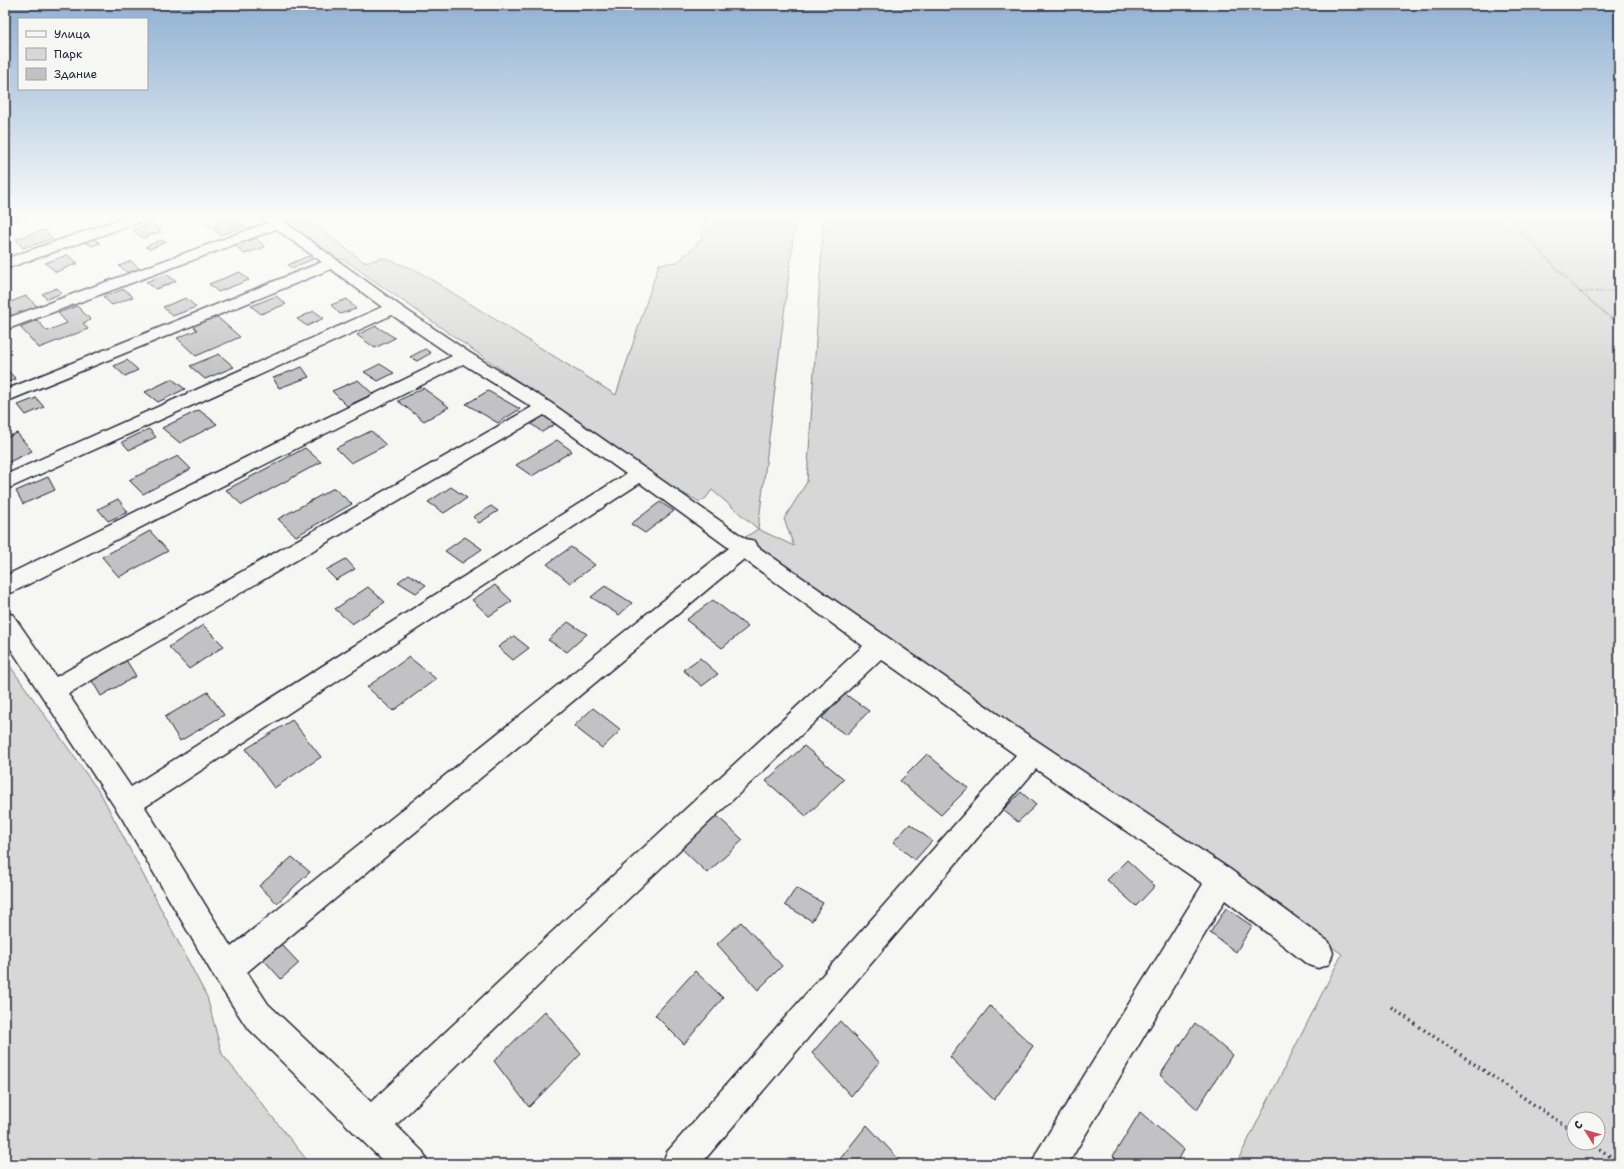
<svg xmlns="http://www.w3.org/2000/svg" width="1624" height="1169" viewBox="0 0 1624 1169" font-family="'Shantell Sans',sans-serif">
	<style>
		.green { fill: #d7d7d7; stroke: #7c7c89; fill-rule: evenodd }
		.building { fill: #c2c2c4; stroke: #22223b }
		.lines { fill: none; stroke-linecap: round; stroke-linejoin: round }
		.minor-casing { stroke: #22223b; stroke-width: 3 }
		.path-far1 { stroke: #22223b; stroke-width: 2; stroke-dasharray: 0.5 2; stroke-linecap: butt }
		.path { stroke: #22223b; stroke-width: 3.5; stroke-dasharray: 1.5 4; stroke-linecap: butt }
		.minor { fill: #f6f6f2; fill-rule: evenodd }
	</style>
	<rect width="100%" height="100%" fill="#f6f6f2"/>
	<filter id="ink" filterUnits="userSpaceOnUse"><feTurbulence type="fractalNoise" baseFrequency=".025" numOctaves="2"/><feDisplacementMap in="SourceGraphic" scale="8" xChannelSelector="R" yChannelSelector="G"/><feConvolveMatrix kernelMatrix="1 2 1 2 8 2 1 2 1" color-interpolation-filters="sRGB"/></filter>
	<g filter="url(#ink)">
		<g class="green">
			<path d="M278,215H301L364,262L384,258L416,270L616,395L659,264L678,262L701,240L706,215H796L758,529L794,546L784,519L807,482L824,215H1619V1164H1236L1342,954L744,538L758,529L712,490L706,498L700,502L665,484L343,259H336ZM1574,1119H1598V1143H1574Z"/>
			<path d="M5,659L102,796L207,997L222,1054L310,1164H5Z"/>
		</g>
		<g class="building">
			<path d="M6,215H40L6,223Z"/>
			<path d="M232,216L245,226L221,235L208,225Z"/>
			<path d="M151,223L161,231L143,238L133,230Z"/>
			<path d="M45,230L52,239L23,248L16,239Z"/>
			<path d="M92,238L100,243L92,246L84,241Z"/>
			<path d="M256,238L265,247L244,254L235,245Z"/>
			<path d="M161,240L166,242L150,249L145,247Z"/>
			<path d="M67,255L78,263L56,272L45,263Z"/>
			<path d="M308,256L313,259L292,268L288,265Z"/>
			<path d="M131,261L140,269L128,273L119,266Z"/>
			<path d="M240,272L249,280L218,292L209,284Z"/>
			<path d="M166,274L176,281L156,289L146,282Z"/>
			<path d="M57,288L62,293L47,299L42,294Z"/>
			<path d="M124,289L133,297L112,305L103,297Z"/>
			<path d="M26,296L38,307L13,316L5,308V304Z"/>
			<path d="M276,296L286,304L261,314L251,306Z"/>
			<path d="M186,298L196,307L173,316L163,307Z"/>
			<path d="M347,299L356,309L340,314L331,305Z"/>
			<path d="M77,306L91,320L83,323L88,329L39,348L20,327L37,320L47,331L67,323L58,313Z"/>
			<path d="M314,311L324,318L307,326L297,319Z"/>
			<path d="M216,316L240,337L196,356L177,338L197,330L193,326Z"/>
			<path d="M376,326L395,338L375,348L357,335Z"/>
			<path d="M425,349L431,353L417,361L410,357Z"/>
			<path d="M219,354L234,367L205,379L190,366Z"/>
			<path d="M127,360L138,370L125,376L114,366Z"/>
			<path d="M380,364L394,373L378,381L364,372Z"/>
			<path d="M302,367L309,377L279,388L273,378Z"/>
			<path d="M5,369H6L16,379L5,384Z"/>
			<path d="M172,379L185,389L158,402L145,392Z"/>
			<path d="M358,380L373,394L347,406L332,391Z"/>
			<path d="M423,388L449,407L424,421L398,401Z"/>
			<path d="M488,391L520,409L498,423L466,404Z"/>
			<path d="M36,398L44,407L26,415L18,405Z"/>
			<path d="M199,410L217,424L180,443L162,428Z"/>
			<path d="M544,415L555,424L542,432L530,423Z"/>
			<path d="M149,429L156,437L129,450L122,442Z"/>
			<path d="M371,431L386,445L351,463L336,448Z"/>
			<path d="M17,433L32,451L7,463L5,461V438Z"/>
			<path d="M557,440L572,451L532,476L516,465Z"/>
			<path d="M305,448L321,462L242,505L226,490Z"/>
			<path d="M178,456L191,469L143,494L129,480Z"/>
			<path d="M48,477L55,490L23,504L16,491Z"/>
			<path d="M451,487L467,498L444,513L428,502Z"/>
			<path d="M334,488L352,504L296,536L278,519Z"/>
			<path d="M118,499L128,512L108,521L98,509Z"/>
			<path d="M660,502L674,511L645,533L631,524Z"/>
			<path d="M491,506L498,511L479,523L473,517Z"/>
			<path d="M150,531L168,551L119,577L102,557Z"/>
			<path d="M465,537L482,549L462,563L445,551Z"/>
			<path d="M571,547L595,565L570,583L547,564Z"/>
			<path d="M346,559L355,569L336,580L326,570Z"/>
			<path d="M409,574L426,585L416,593L398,582Z"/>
			<path d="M495,585L512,601L489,616L472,600Z"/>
			<path d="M605,586L632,603L619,615L591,597Z"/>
			<path d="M368,587L385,602L352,624L335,609Z"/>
			<path d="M713,600L748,627L722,648L686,620Z"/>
			<path d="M568,622L587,634L567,652L548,640Z"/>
			<path d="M203,625L224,646L189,669L169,647Z"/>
			<path d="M514,636L529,648L513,660L498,647Z"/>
			<path d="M409,657L436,679L393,711L367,687Z"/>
			<path d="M700,658L718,674L702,686L683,670Z"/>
			<path d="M126,660L136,676L101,696L91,679Z"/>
			<path d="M208,692L224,715L180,741L165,717Z"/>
			<path d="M845,694L869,711L846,735L822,718Z"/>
			<path d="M593,708L621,730L602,748L574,726Z"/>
			<path d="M292,720L321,757L274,788L246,749Z"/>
			<path d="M804,746L844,779L806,816L766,781Z"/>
			<path d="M927,754L968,788L941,815L900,781Z"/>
			<path d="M1021,792L1036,805L1018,822L1003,810Z"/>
			<path d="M716,815L743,840L707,873L680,847Z"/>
			<path d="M910,824L932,841L915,860L893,842Z"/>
			<path d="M292,857L310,872L277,903L259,886Z"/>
			<path d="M1127,860L1155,886L1136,906L1107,880Z"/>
			<path d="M796,888L823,903L812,921L785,905Z"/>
			<path d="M1226,908L1252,926L1236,952L1210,933Z"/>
			<path d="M741,922L782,966L758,990L717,944Z"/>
			<path d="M281,944L299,963L281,979L263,959Z"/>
			<path d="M695,971L723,998L684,1044L655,1015Z"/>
			<path d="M990,1006L1033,1046L994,1100L950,1057Z"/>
			<path d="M545,1011L581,1054L529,1107L494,1061Z"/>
			<path d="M840,1021L879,1062L851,1096L812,1053Z"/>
			<path d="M1195,1023L1232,1055L1197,1109L1160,1075Z"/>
			<path d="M1140,1112L1184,1150L1176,1164H1121L1113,1156Z"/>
			<path d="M867,1125L903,1164H836Z"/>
		</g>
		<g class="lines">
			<defs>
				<g id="minor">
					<path d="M132,215H153L151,218L5,269V259Z"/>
					<path d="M259,215H275L399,305L470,353L551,403L746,539L755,541L758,547L1019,729L1231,870L1329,942L1333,953L1329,964L1318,968L1307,964L1225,900L1068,1164H1032L1037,1152L1203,884L1036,769L701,1164H662L667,1152L1016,755L881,659L588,937L396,1125L423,1152L428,1164H386L246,1026L216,980L122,818L5,640V612L13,615L56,677L532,407L463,364L13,592L5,594V576L452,356L392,315L5,490V475L382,307L331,269L5,402V390L322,262L276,229L5,330V319L267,223ZM544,415L626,474L131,787L68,694ZM640,483L729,548L231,947L145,807ZM744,559L863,646L568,917L371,1102L268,1004L247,972Z"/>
				</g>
			</defs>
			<use href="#minor" class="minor-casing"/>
			<g class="path-far1">
				<path d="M1504,215L1580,292L1619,325"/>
				<path d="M1580,292L1619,291"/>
			</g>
			<g class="path">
				<path d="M1392,1008L1574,1132"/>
				<path d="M1590,1143L1619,1162"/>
			</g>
			<use href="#minor" class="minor"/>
		</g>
	</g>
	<linearGradient id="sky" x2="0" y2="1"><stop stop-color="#90b1d3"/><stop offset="0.57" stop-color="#fbfbf9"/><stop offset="1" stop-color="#fbfbf9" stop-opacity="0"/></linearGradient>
	<rect width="1624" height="379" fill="url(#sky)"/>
	<rect width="1624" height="1169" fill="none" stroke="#f6f6f2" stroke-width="20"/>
	<rect x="10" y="10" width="1604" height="1149" fill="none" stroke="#22223b" stroke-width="1.5" filter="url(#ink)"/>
	<rect x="18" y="18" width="130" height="72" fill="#f6f6f2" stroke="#a1a1a9"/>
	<rect x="26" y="31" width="20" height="6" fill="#f6f6f2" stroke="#a1a1a9"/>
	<text x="54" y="38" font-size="12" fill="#22223b">Улица</text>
	<rect x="26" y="48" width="20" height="12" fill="#d7d7d7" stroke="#a1a1a9"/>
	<text x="54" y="58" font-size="12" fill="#22223b">Парк</text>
	<rect x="26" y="68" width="20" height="12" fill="#c2c2c4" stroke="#a1a1a9"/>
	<text x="54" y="78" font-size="12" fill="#22223b">Здание</text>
	<g transform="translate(1586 1131) rotate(307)"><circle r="19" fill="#f6f6f2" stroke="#a1a1a9"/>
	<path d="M0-3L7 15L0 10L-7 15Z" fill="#d1495b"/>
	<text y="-6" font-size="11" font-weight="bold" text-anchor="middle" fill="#22223b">С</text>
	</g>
</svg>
